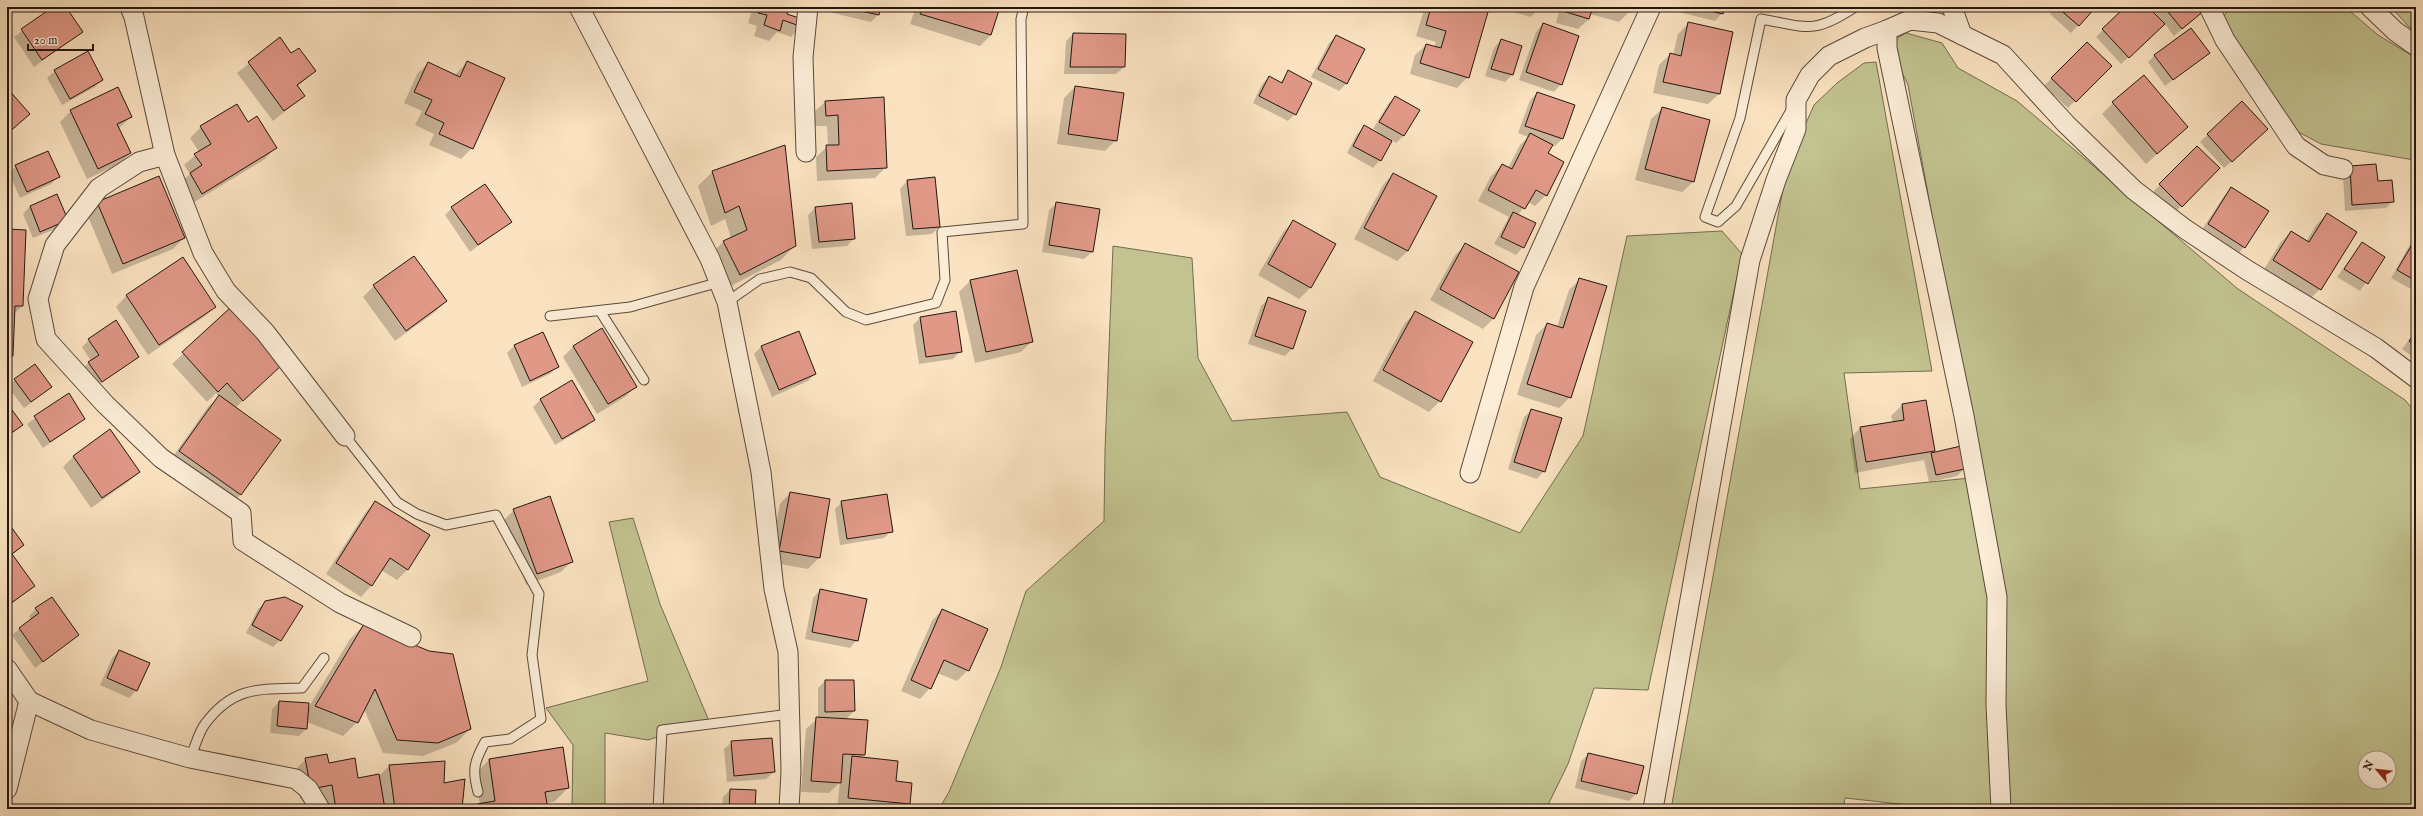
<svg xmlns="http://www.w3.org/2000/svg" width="2423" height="816" viewBox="0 0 2423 816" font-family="'IM FELL English',serif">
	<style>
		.green { fill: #c2c390; stroke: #726c50; fill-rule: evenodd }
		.shadow { fill: #0003 }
		.building { fill: #e09887; stroke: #231611 }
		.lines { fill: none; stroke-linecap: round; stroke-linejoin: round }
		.service-casing { stroke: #59493d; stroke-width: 11 }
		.minor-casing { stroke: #59493d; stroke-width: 21 }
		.service { stroke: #fcedd7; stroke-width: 9 }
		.minor { stroke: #fcedd7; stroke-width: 19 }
	</style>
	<rect width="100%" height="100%" fill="#fbe3c1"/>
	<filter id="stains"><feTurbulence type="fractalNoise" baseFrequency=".005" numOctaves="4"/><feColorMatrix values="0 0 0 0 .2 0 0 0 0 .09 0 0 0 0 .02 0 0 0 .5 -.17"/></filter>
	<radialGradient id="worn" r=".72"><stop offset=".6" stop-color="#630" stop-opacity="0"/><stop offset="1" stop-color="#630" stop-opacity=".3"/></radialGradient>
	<g class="green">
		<path d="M2232,7H2345L2378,35L2416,58V192L2414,190V160L2321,144L2274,119L2211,28Z"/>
		<path d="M2391,7H2416V31L2409,27Z"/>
		<path d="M1906,33L1942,43L1958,68L2017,101L2238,289L2405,400L2416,413V809H1945L1845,798L1843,809H1671L1787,166L1814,105L1837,83L1864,63L1876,62L1932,371L1844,373L1860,489L1980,477L1908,85L1888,43ZM2365,758H2389V782H2365Z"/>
		<path d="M1722,231L1742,254L1648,690L1594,688L1568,764L1546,809H939L949,792L1001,667L1026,591L1104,521L1105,450L1113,246L1192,258L1198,358L1232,421L1347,412L1380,477L1520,533L1583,436L1627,236Z"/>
		<path d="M633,518L660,604L709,721L648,740L605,733V809H572L573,745L546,708L648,681L609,522Z"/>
	</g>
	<g class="shadow">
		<path d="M55,7H65L81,32L34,67L14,37Z"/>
		<path d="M753,7H788L786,15L801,26L791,37L777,32L769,41L754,36L757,26L748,23Z"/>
		<path d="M830,7H880L878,15L871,22L829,12Z"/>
		<path d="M916,7H999L991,35L980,46L910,24Z"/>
		<path d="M1364,7H1394L1391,11Z"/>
		<path d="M1425,7H1474L1468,77L1457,88L1410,74L1415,55L1426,45L1434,47L1436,42L1416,36Z"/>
		<path d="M1497,7H1539L1531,17Z"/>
		<path d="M1560,7H1631L1630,11L1619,22L1590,14L1589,19L1578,29L1556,23Z"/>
		<path d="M1676,7H1724L1722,13L1715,21L1675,11Z"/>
		<path d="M2056,7H2095L2071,33L2050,14Z"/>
		<path d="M2126,7H2146L2161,21L2151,7H2214L2204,10L2174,36L2165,24L2121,64L2096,37Z"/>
		<path d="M1689,23L1719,94L1708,104L1653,93L1659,65L1670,54L1673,55L1678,34Z"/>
		<path d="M1543,24L1561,84L1554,92L1519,80L1536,32Z"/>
		<path d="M1073,34L1124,67L1116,74H1064L1066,41Z"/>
		<path d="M1336,36L1364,50L1346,84L1339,91L1311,77L1329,43Z"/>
		<path d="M280,39L291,55L315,71L297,87L304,96L273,121L237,73Z"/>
		<path d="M1501,40L1521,47L1512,75L1505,82L1485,76L1494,48Z"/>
		<path d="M2087,43L2110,66L2068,108L2044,86Z"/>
		<path d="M87,53L102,80L95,87L62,105L47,78L55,71Z"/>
		<path d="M2208,53L2165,86L2148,62L2155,55Z"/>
		<path d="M467,62L472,148L461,159L429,145L434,134L415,125L422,111L404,103L417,74L428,63L455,75Z"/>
		<path d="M1289,72L1295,114L1288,121L1253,103L1262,84L1269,77L1280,83Z"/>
		<path d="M1075,87L1116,140L1105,151L1057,144L1064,98Z"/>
		<path d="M1537,93L1573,106L1562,139L1555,146L1552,145L1547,154L1563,162L1546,195L1535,206L1528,202L1518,215L1523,247L1516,255L1494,244L1509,217L1478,201L1491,176L1502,165L1508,168L1520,145L1528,137L1518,133L1530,100Z"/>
		<path d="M1395,97L1418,111L1403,136L1396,143L1392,140L1380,160L1373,168L1347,153L1357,134L1365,127L1376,133L1377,131L1373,129L1388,104Z"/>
		<path d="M883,99L886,167L875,178L817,181L816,157L828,146L827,126H815L814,112L825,102Z"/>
		<path d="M2113,103L2187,127L2146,164L2102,114Z"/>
		<path d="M2242,103L2259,136L2224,168L2200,142Z"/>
		<path d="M1662,109L1693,182L1682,192L1635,180L1651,119Z"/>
		<path d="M71,111L131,117L118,129L130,153L119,164L87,179L60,122Z"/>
		<path d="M248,123L275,148L265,159L191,204L179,184L190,174L184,165L199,152L190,138L201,127Z"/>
		<path d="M2197,147L2219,168L2174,213L2153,192Z"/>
		<path d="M16,166L58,177L51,184L20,198L9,173Z"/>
		<path d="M2350,167L2377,182L2393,201L2386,208L2345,211L2343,174Z"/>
		<path d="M712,172L795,245L781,260L725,289L710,255L724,241L731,238L725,219L711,226L698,186Z"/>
		<path d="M1393,174L1408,251L1397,261L1354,239L1383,185Z"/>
		<path d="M934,178L939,227L932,234L906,236L900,189L907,181Z"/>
		<path d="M2231,189L2244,247L2237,255L2201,231L2224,196Z"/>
		<path d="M57,195L67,220L60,227L33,238L23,214L30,206Z"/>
		<path d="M98,203L184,238L173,249L112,274L87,214Z"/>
		<path d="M1057,203L1099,210L1092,252L1084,259L1042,252L1049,210Z"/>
		<path d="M452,208L510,222L470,252L445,215Z"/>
		<path d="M815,208L854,238L847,246L812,249L808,215Z"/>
		<path d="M2327,214L2320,289L2309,300L2263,271L2280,243L2291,232L2306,242L2316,225Z"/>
		<path d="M1294,221L1335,245L1310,288L1299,299L1258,275L1283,232Z"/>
		<path d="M7,230L22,306L13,315L12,356L7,361Z"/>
		<path d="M2416,234V292L2391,278Z"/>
		<path d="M2362,243L2384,257L2360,291L2337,277Z"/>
		<path d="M1466,245L1494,318L1483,329L1430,300L1455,255Z"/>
		<path d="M183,258L215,307L204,317L148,355L116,307L126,296Z"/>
		<path d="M1016,271L1032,341L1021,352L975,363L959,292L970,281Z"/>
		<path d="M1580,279L1570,397L1559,408L1517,395L1536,335L1547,324L1557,327L1569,290Z"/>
		<path d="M374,286L446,301L435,312L395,341L363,297Z"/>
		<path d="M1268,299L1305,311L1292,349L1285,356L1248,344L1261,306Z"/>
		<path d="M230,310L270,376L235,408L280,440L240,495L230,506L169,462L208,407L219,397L216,393L207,402L172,364Z"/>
		<path d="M1416,312L1440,401L1429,412L1373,381L1405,323Z"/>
		<path d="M920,318L960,352L953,359L919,364L913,325Z"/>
		<path d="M2416,331V359L2402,349Z"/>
		<path d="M542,333L557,367L550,374L522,387L507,353L514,346Z"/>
		<path d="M89,340L138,357L94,388L82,369L91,361L82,347Z"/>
		<path d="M574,346L636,386L625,397L597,414L563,357Z"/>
		<path d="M761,347L815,374L808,381L772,397L754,354Z"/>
		<path d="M15,380L51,387L24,408L8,387Z"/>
		<path d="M68,395L84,419L43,448L27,424Z"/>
		<path d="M541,399L593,420L586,427L555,445L533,407Z"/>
		<path d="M1925,401L1934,450L1930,454L1960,448L1964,469L1957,476L1929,482L1924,460L1855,473L1850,439L1860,428L1893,423L1891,416L1902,405Z"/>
		<path d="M7,404L21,425L7,437Z"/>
		<path d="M1532,410L1544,471L1537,479L1508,469L1524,417Z"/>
		<path d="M110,431L139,472L128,482L91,508L63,467L73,457Z"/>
		<path d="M790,493L829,500L819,558L808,569L769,562L780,504Z"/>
		<path d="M375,502L408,569L397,580L381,570L371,586L361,597L326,574L365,513Z"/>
		<path d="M842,502L891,531L884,538L840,545L835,509Z"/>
		<path d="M514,510L572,561L561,572L526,585L503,521Z"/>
		<path d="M7,523L23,545L12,555L34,585L7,608Z"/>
		<path d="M820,590L857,640L850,648L805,639L813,598Z"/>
		<path d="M51,598L78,635L35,668L12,635L31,620L29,616L36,609Z"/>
		<path d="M266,602L280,640L273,647L246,633L258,609Z"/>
		<path d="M942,610L968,670L957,681L937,673L930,688L920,699L901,691L932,621Z"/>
		<path d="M364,625L470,729L456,743L423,756L383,753L364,709L357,722L343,736L307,722L306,729L299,736L270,733L272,709L279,702L307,710L350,639Z"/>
		<path d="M119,651L137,690L129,698L100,685L112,658Z"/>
		<path d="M825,681L854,711L845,720L864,755L861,758L895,782L909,803L903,809L837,808L840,782L829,793L801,792L806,729L818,718V688Z"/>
		<path d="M732,742L774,772L766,779L727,782L724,749Z"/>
		<path d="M562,748L568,788L554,802L546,803L547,809H473L480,805L475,774L489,760Z"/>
		<path d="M1589,754L1636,794L1629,801L1575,788L1581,761Z"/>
		<path d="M306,759L328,764L358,779L378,777L389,766L443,785L461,809H323L321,795L300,799L295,770Z"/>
		<path d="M730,790L754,809H722L723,797Z"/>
	</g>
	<g class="building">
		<path d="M53,7H66L83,32L42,60L21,29Z"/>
		<path d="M760,7H789L787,14L805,20L802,27L783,20L780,31L764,25L767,15L758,13Z"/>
		<path d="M843,7H881L879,15Z"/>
		<path d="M923,7H1000L991,35L920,14Z"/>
		<path d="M1431,7H1471L1488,12L1469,78L1420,63L1426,44L1441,48L1446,31L1426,25Z"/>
		<path d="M1567,7H1593L1589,19L1566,12Z"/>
		<path d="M1614,7H1632L1631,12Z"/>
		<path d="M1694,7H1725L1723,14Z"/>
		<path d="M2057,7H2096L2079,26Z"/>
		<path d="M2125,7H2148L2165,24L2129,58L2102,29Z"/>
		<path d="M2164,7H2203L2205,10L2182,29Z"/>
		<path d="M1688,22L1733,32L1720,94L1663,82L1670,53L1681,56Z"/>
		<path d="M1543,23L1579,36L1562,85L1526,72Z"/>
		<path d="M2191,28L2210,53L2173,80L2154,55Z"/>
		<path d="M1073,33L1126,34L1125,67H1070Z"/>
		<path d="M1336,35L1365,49L1347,84L1318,69Z"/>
		<path d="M280,37L291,53L299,48L316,71L297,85L305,96L284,111L248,62Z"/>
		<path d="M1501,39L1522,46L1513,75L1491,69Z"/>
		<path d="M2087,42L2112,66L2076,102L2051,78Z"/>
		<path d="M88,51L103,80L70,99L54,70Z"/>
		<path d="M467,61L505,78L473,149L439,134L444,123L425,114L432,100L414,92L428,62L460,77Z"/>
		<path d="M1288,70L1312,83L1296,115L1259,96L1269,76L1282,83Z"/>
		<path d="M2144,75L2188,127L2157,154L2112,102Z"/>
		<path d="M1075,86L1124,93L1117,141L1068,134Z"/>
		<path d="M118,87L132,117L117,124L131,153L98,169L70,110Z"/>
		<path d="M7,88L30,114L7,134Z"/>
		<path d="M1537,92L1575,105L1563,139L1525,126Z"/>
		<path d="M1395,96L1420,110L1404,136L1379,122Z"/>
		<path d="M884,97L887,168L827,171L826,145H839L838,115L826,116L825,101Z"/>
		<path d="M2242,101L2268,129L2232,162L2207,134Z"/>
		<path d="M237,104L248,122L257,116L277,148L202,194L190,173L202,165L194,154L211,144L200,126Z"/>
		<path d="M1662,107L1710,120L1694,182L1645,169Z"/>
		<path d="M1364,125L1392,141L1381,161L1353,146Z"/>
		<path d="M1530,133L1553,145L1548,153L1564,162L1547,196L1536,190L1525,209L1488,190L1502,164L1512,169Z"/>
		<path d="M785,145L796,246L740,275L723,241L747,230L739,206L725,213L712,171Z"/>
		<path d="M2197,146L2220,168L2182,207L2159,184Z"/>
		<path d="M48,151L60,177L27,192L15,165Z"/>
		<path d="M2376,164L2378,181L2392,180L2394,202L2352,205L2350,166Z"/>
		<path d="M1393,173L1437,196L1408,251L1364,228Z"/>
		<path d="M159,176L185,238L123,264L97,202Z"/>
		<path d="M935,177L940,227L913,229L907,180Z"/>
		<path d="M485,184L512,222L478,245L451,207Z"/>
		<path d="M2231,187L2269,211L2245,248L2208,224Z"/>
		<path d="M57,194L68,220L40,232L30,206Z"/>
		<path d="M1056,202L1100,209L1093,252L1049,245Z"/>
		<path d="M852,203L855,239L819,242L815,207Z"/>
		<path d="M1513,212L1536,223L1524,248L1501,237Z"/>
		<path d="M2327,213L2357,232L2321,290L2273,260L2291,231L2309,242Z"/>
		<path d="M1293,220L1336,244L1311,288L1268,264Z"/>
		<path d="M7,229L26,230L23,306H15L13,356H7Z"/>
		<path d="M2416,238V281L2397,270Z"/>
		<path d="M2362,242L2385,257L2368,284L2344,269Z"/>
		<path d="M1465,243L1519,272L1494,319L1440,289Z"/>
		<path d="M414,256L447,301L406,331L373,285Z"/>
		<path d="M183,257L216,307L159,345L126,295Z"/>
		<path d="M1017,270L1033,342L986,352L970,280Z"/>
		<path d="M1579,278L1607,286L1571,398L1527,384L1547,323L1563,328Z"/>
		<path d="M1268,297L1306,311L1293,349L1255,336Z"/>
		<path d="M230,308L282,365L243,401L227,383L218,392L182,352Z"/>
		<path d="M956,311L962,352L926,357L920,317Z"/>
		<path d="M1415,311L1473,342L1441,402L1383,370Z"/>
		<path d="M116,320L139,357L102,382L88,362L99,355L88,339Z"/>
		<path d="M602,328L637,387L608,404L573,346Z"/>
		<path d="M799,331L816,374L779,390L761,346Z"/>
		<path d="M543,332L559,367L530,381L514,345Z"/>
		<path d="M2416,332V347L2409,341Z"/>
		<path d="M35,364L52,387L31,402L14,379Z"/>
		<path d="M572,380L595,420L562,439L540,399Z"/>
		<path d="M69,393L85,419L50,442L34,416Z"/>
		<path d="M219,395L281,440L241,495L179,451Z"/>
		<path d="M1926,400L1935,451L1866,462L1860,427L1904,420L1902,404Z"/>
		<path d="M7,403L23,425L7,436Z"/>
		<path d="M1531,409L1562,418L1545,472L1514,462Z"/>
		<path d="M110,429L140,472L102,498L73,456Z"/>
		<path d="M1961,446L1965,469L1936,475L1931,453Z"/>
		<path d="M790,492L830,499L820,558L779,551Z"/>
		<path d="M887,494L893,532L847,539L841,501Z"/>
		<path d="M550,496L573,562L537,574L513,509Z"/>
		<path d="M375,501L430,535L408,570L390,558L372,586L336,563Z"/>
		<path d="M7,521L24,545L12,554L35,586L7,606Z"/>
		<path d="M820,589L867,599L858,641L812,632Z"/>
		<path d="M52,597L79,635L43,662L19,628L39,613L35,608Z"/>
		<path d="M285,597L303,606L281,641L252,625L265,601Z"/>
		<path d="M942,609L988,629L969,671L944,660L931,689L911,680Z"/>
		<path d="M364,624L429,651L453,654L471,729L438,743L397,740L375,689L358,723L315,706Z"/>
		<path d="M119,650L150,663L137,691L107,678Z"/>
		<path d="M825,680H854L855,711L825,712Z"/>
		<path d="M279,701L309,703L307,729L277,726Z"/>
		<path d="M816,717L868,720L865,755L843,754L841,783L811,781Z"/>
		<path d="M772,738L775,772L734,776L731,741Z"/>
		<path d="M563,747L569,788L545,792L548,809H477V804L495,801L489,759Z"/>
		<path d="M1588,753L1644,766L1637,794L1581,781Z"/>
		<path d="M327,754L329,763L355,758L358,778L379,774L385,809H336L332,785L311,789L305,758Z"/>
		<path d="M852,756L898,761L896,781L912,783L910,804L848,798Z"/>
		<path d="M445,761L444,783L465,779L462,809H395L389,765Z"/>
		<path d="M730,789L756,790L755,809H729Z"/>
	</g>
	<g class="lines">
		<defs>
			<g id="service">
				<path d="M1793,107L1736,206L1718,222L1705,217L1740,118L1761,19C1807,27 1813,35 1855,7"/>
				<path d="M727,302L760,279L790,272L811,278L846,312L866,320L936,303L945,280L942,232L1023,224L1021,19L1024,7"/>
				<path d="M600,311L644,380"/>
				<path d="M550,316L630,307L720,282"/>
				<path d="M345,436L397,502L417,514L446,525L496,515L539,594L532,655L541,719L510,739L485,742C474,762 472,770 478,792"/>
				<path d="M190,758C195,748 198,733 205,724C233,686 260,689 302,688L324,658"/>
				<path d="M658,809L662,730L790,714"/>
			</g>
			<g id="minor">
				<path d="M130,7L134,17L165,155L203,253L226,291L265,332L345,436"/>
				<path d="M579,7L710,259L727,302L761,472L774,589L788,652L791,771L789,809"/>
				<path d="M1952,7L1962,35"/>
				<path d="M2209,7L2225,40L2296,146L2324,165L2343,169"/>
				<path d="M2370,7L2395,31L2416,46"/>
				<path d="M806,152L803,57L808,7"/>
				<path d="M165,155L139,162L99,188L55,245L38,299L46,339L105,404L161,458L241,513L243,541L340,603L411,637"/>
				<path d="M1470,473L1524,287L1651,7"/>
				<path d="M7,669L29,701L7,789"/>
				<path d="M29,701L91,730L190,758L296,779L308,789L320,809"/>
				<path d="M1653,809L1750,260L1776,180L1796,129V100L1810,75L1829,56L1865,38L1887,30"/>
				<path d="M2001,809L1996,705L1997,597L1964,416L1887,48V30L1910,20L1938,23L2003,55L2066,124L2134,190L2185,229L2247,270L2376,348L2416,378"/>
			</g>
		</defs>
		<use href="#service" class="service-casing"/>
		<use href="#minor" class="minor-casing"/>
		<use href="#service" class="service"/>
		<use href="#minor" class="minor"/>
	</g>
	<rect width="2423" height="816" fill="none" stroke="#fbe3c1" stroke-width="24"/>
	<rect x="8" y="8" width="2407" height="800" fill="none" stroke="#231611" stroke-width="2"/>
	<rect x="12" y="12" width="2399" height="792" fill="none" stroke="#231611"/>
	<g transform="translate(2377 770) rotate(298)"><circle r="19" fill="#fcedd7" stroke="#a59788"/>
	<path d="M0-3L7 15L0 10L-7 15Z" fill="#8f2418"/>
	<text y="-6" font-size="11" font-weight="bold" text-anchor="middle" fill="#231611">N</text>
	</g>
	<path d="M28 44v6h65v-6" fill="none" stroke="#231611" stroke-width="2"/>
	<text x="34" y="44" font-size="12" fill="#231611" stroke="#fcedd7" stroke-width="3" paint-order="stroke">20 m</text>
	<rect width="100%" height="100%" filter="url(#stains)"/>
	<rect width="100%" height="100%" fill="url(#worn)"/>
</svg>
